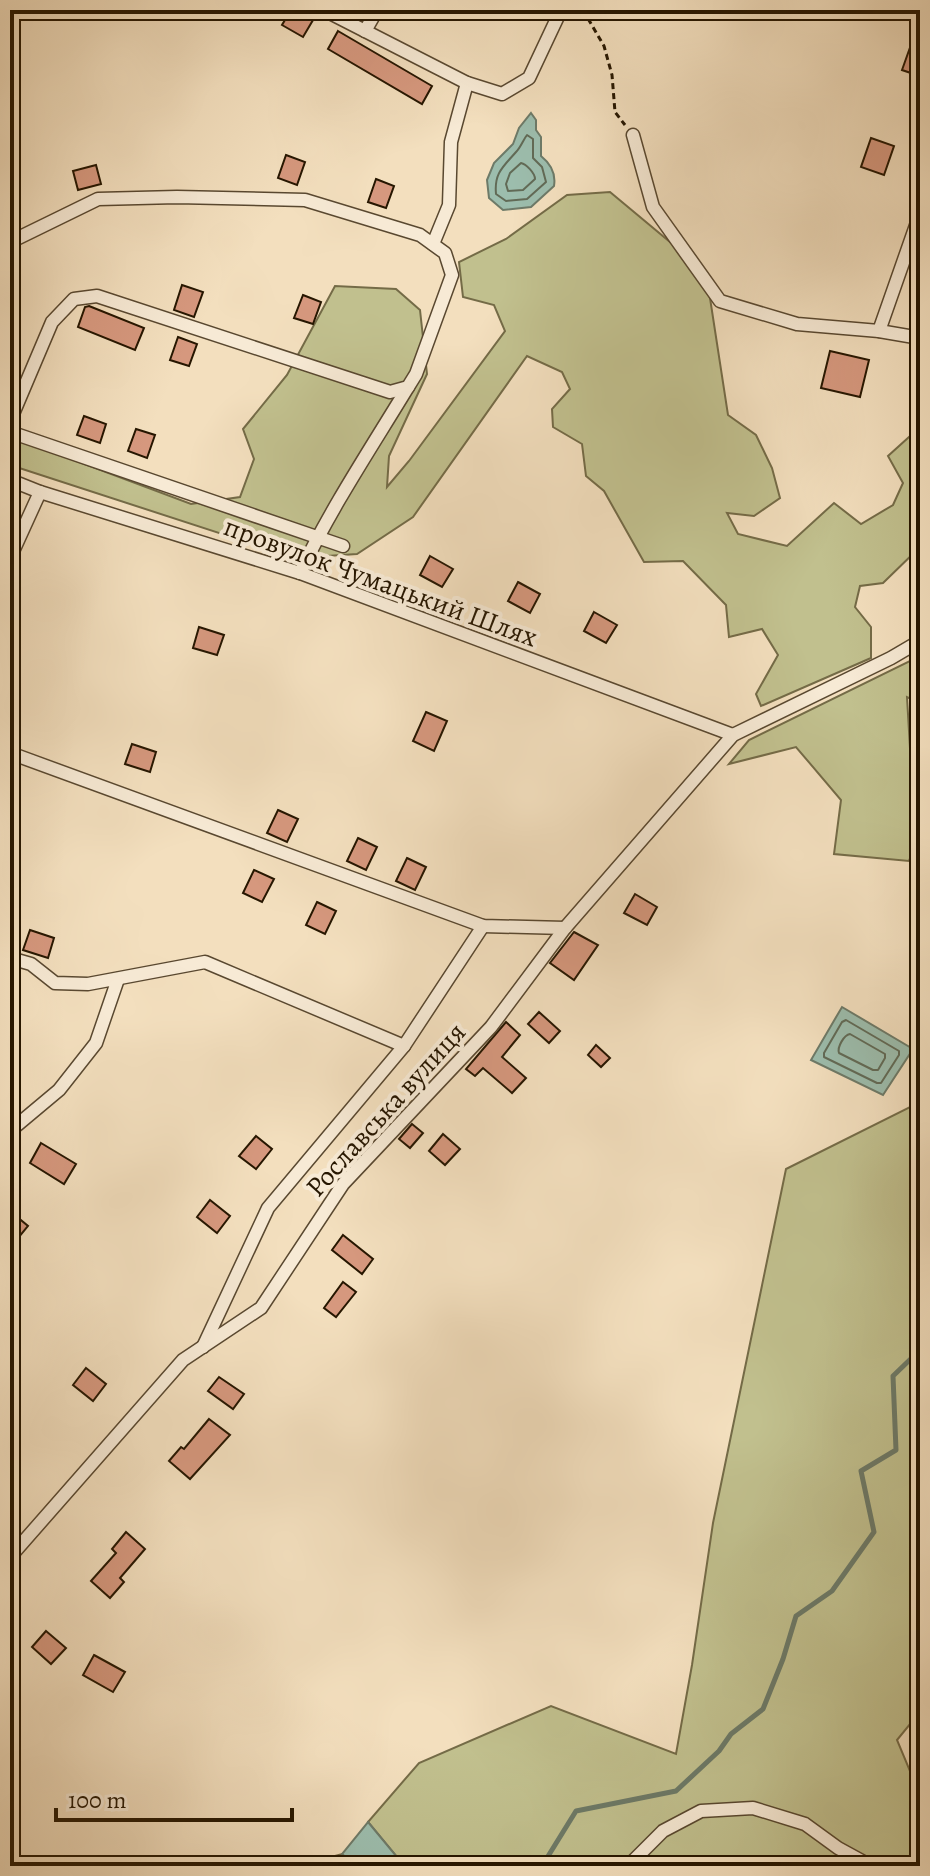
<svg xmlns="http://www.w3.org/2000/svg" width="930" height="1876" viewBox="0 0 930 1876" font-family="Alegreya,serif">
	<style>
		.green { fill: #c1c08e; stroke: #746b47; stroke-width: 2 }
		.water { fill: #9cbdad; stroke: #6d7a68; stroke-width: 2 }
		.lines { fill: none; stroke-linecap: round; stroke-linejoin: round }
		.shore { stroke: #616a56; stroke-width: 2 }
		.stream { stroke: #6d7a68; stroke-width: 5 }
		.building { fill: #d6987e; stroke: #261600; stroke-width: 2 }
		.street-casing { stroke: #594830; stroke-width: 15 }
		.path { stroke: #261600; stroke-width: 3; stroke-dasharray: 6 4; stroke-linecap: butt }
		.street { stroke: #f7ead5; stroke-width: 12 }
		.labels { text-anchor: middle; stroke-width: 8; stroke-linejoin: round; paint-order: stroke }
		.street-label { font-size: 28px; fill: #261600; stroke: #f7ead5 }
	</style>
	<rect width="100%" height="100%" fill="#f3dfbe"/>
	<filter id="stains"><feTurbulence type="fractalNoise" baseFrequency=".0025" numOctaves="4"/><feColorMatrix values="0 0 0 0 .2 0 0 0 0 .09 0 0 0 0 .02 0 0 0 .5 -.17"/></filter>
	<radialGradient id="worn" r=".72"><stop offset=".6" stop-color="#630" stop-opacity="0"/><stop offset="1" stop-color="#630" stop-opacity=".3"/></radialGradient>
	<g class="green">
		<path d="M610,192L706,272L728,415L756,435L772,468L780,498L754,516L727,513L738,534L787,546L834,503L861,524L893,505L903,483L888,456L909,437L920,452V547L883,583L860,586L855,607L871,627V658L761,706L756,694L778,655L762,629L729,637L726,605L683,561L644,562L604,491L586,476L582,444L553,427L552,409L570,389L562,372L527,356L413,517L357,554L296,558L10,465V436L191,504L240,497L254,459L243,429L287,375L335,286L396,289L420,310L427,374L389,456L387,487L409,461L505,331L494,305L463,297L459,262L506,239L567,195Z"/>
		<path d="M920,656V703L907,697L910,748L920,786V834L909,861L834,854L841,800L796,747L729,764L749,740Z"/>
		<path d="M920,1102V1712L897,1740L920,1795V1866H402V1863L368,1822L419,1763L551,1706L676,1754L692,1665L713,1523L786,1169Z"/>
		<path d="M342,1854L356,1866H297Z"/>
	</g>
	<g class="water">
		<path d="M531,113L536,120V130L541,137V156C551,164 556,174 554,186L531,207L503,210L489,198L487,180L494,163L513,144L519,128Z"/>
		<path d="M842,1007L913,1049L883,1095L811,1060Z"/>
		<path d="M368,1822L402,1863L403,1866H356L342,1854Z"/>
	</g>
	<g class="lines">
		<g class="shore">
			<path d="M527,135L533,139V158L542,167L546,182L527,199L506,201L496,194C494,173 503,167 516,152C521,147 523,140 527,135Z"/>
			<path d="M521,163C526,164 535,173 535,179L523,190L508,191L506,184L510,173Z"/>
			<path d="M846,1020L899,1051V1055L881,1083H877L824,1057V1053L842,1022Z"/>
			<path d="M850,1034L885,1054V1058L878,1070H873L839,1053C837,1047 844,1035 850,1034Z"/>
		</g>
		<path class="stream" d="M542,1866L576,1811L676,1791L719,1751L731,1734L763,1709L783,1659L796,1616L832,1591L874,1532L861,1471L896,1450L893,1376L920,1350"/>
	</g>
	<g class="building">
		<path d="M291,10H296L313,20L303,37L282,25Z"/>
		<path d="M918,25H920V76L902,70Z"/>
		<path d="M338,31L432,86L422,104L328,49Z"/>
		<path d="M871,138L894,146L884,175L861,167Z"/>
		<path d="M286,155L305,162L297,185L278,178Z"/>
		<path d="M96,165L101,184L78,190L73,171Z"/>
		<path d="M376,179L394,186L386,208L368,202Z"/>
		<path d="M182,285L203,292L194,317L174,310Z"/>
		<path d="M303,295L321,302L313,324L294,318Z"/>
		<path d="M89,306L144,328L135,350L78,327L85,307Z"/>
		<path d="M178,337L197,344L189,366L170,360Z"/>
		<path d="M830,351L869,360L860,397L821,388Z"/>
		<path d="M84,416L106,424L100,443L77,435Z"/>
		<path d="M136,429L155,435L147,458L128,451Z"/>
		<path d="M430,556L453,569L442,587L420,575Z"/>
		<path d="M518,582L540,594L530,613L508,601Z"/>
		<path d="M594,612L617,625L606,643L584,631Z"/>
		<path d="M199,627L224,635L217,655L193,648Z"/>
		<path d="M426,712L447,721L434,751L413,741Z"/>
		<path d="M132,744L156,752L150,772L125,764Z"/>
		<path d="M278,810L298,819L287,842L267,833Z"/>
		<path d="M358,838L377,847L366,870L347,861Z"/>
		<path d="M407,858L426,867L415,890L396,881Z"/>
		<path d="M254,870L274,879L262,902L243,893Z"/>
		<path d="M635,894L657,907L647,925L624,913Z"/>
		<path d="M317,902L336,911L325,934L306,925Z"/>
		<path d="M30,930L54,938L48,958L23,950Z"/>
		<path d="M574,932L598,945L574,980L550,963Z"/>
		<path d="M539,1012L560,1031L549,1043L528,1024Z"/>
		<path d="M506,1022L520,1035L502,1057L526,1078L512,1093L483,1068L475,1076L466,1069Z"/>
		<path d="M596,1045L610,1058L601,1067L588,1055Z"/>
		<path d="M412,1124L423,1133L410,1148L399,1139Z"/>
		<path d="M443,1134L460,1149L445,1165L429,1151Z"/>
		<path d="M256,1136L272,1149L256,1169L239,1156Z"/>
		<path d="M41,1143L76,1164L64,1184L30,1163Z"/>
		<path d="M210,1200L230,1216L217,1233L197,1217Z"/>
		<path d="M10,1211L28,1226L10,1248Z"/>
		<path d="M343,1235L373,1259L362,1274L332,1250Z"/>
		<path d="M343,1282L356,1292L336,1317L324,1308Z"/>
		<path d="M86,1368L106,1384L93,1401L73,1385Z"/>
		<path d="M219,1377L244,1394L233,1409L208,1391Z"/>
		<path d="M209,1419L230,1435L190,1479L169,1461L181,1447L184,1449Z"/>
		<path d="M126,1532L145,1549L120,1578L124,1582L110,1598L91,1581L116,1553L112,1549Z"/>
		<path d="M46,1631L66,1648L51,1664L32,1647Z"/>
		<path d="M94,1655L125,1672L113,1692L83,1675Z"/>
	</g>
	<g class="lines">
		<defs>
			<g id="street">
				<path d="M324,10L467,83L502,94L529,78L561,10"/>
				<path d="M365,31L377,10"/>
				<path d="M633,135L653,207L720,301L797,324L879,331L920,338"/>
				<path d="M10,242L98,199L177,197L305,200L420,235L445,253L452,275L416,374L408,387L390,392L97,296L74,299L52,322L10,421"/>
				<path d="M433,244L449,205L451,142L467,83"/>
				<path d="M879,331L920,214"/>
				<path d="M10,432L343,546"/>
				<path d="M10,480L40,492L300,573L733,735"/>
				<path d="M10,558L40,492"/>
				<path d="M300,573C331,508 371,448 408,387"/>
				<path d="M10,753L483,926L565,928"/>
				<path d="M10,958L31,964L55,983L88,984L205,962L404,1046"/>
				<path d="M10,1131L59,1090L96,1043L118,979"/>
				<path d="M203,1347L268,1208L404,1046L483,926"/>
				<path d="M10,1557L183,1360L261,1308L343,1184L491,1027L565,928L733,735L891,658L920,641"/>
				<path d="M628,1866L663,1831L701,1811L753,1808L805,1824L838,1848L871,1866"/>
			</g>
		</defs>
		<use href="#street" class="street-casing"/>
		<path class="path" d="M583,10L604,46L612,75L615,112L625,125"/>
		<use href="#street" class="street"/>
	</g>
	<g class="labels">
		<g class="street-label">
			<text transform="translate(381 581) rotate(20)" y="10">провулок Чумацький Шлях</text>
			<text transform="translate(385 1109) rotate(-48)" y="10">Рославська вулиця</text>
		</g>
	</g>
	<rect width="930" height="1876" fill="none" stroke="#f3dfbe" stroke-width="40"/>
	<rect x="12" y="12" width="906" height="1852" fill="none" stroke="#261600" stroke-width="4"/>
	<rect x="20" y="20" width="890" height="1836" fill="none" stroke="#261600" stroke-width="2"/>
	<path d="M56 1808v12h236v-12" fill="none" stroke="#261600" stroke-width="4"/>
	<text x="68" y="1808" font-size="24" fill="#261600" stroke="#f7ead5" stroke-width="6" paint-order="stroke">100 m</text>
	<rect width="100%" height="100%" filter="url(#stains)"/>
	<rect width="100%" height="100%" fill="url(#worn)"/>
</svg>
